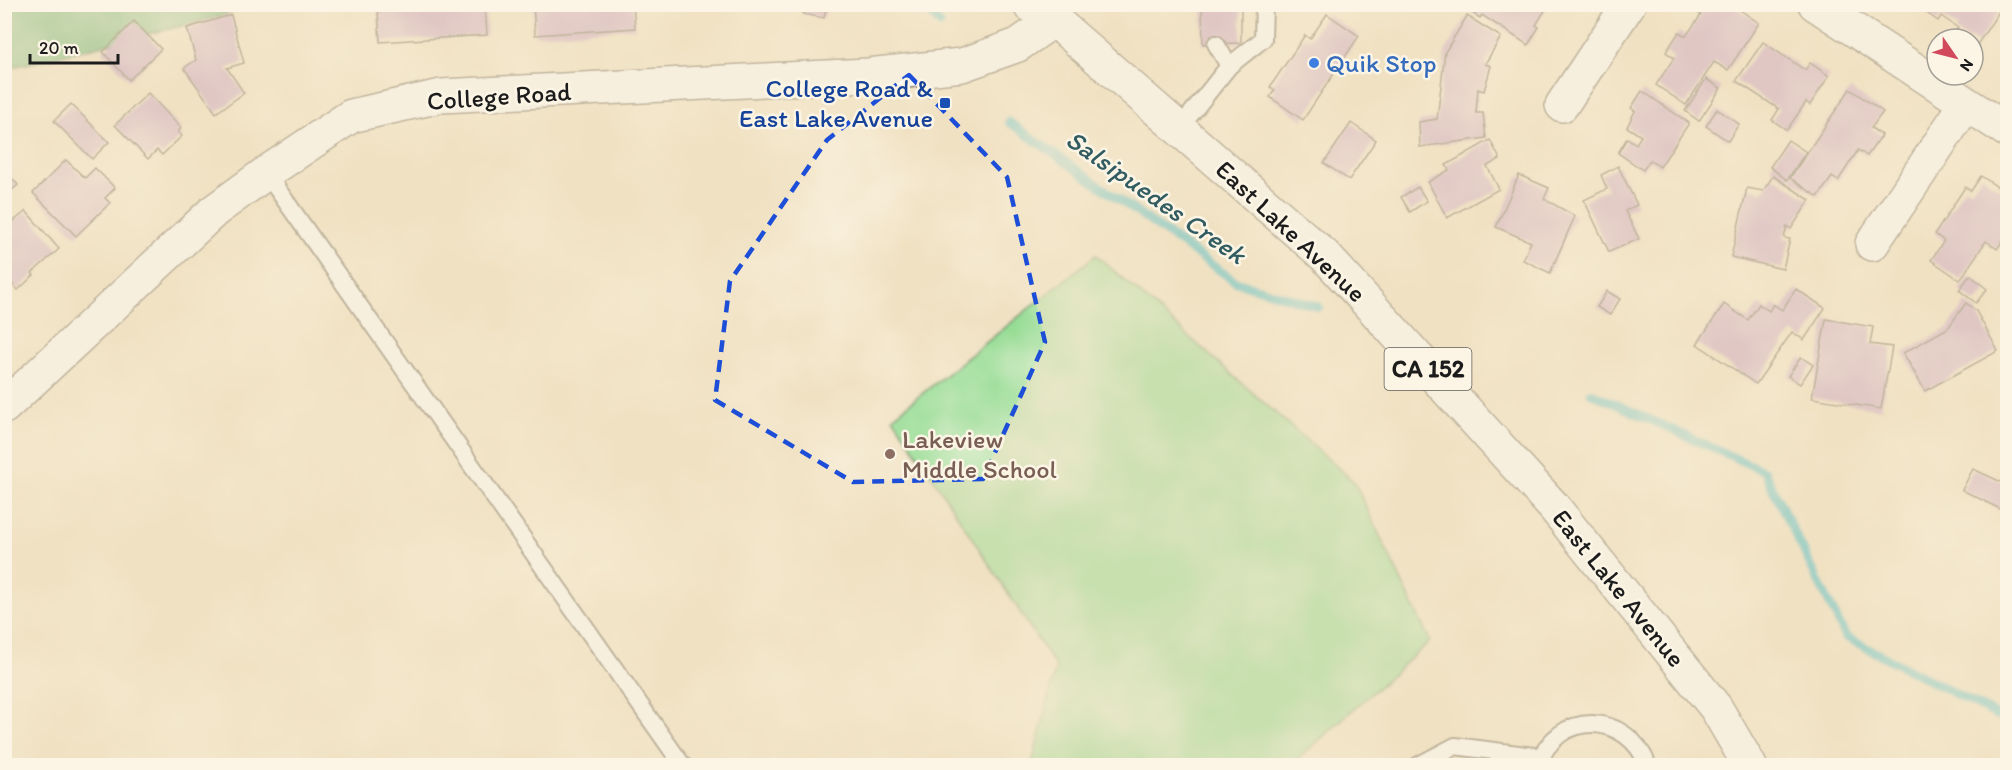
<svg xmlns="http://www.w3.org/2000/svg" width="2012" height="770" viewBox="0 0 2012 770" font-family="Itim,sans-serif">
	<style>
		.green { fill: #97dd96; stroke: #5a7c59; stroke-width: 1.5 }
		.forest { fill: #79bc7f; stroke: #4a6c4e; stroke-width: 1.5 }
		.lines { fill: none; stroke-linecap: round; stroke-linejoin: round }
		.stream { stroke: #50bdc8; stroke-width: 9 }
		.building { fill: #cca6c6 }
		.lane-casing { stroke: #867e6f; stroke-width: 20 }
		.street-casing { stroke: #867e6f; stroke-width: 36 }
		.secondary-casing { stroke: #867e6f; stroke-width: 36 }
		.primary-casing { stroke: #867e6f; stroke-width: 36 }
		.lane { stroke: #fff; stroke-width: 16 }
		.street { stroke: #fff; stroke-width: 33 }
		.secondary { stroke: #fff; stroke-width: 33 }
		.primary { stroke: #fff; stroke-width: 33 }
		.marked { fill: none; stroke: #1d4ed8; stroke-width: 4.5; stroke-dasharray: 12 8; stroke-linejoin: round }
		.shop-dot { fill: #3f7fe0; stroke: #fcf5e5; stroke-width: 2 }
		.transit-dot { fill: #1a4fb4; stroke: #fcf5e5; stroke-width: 2 }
		.education-dot { fill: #8d6e63; stroke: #fcf5e5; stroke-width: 2 }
		.labels { text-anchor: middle; stroke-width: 5; stroke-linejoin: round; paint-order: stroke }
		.shield { fill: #fcf5e5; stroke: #5f5d58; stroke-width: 1.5 }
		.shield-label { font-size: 24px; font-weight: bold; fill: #1c1c1c }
		.shop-label { font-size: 26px; fill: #366cbe; stroke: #fcf5e5; text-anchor: start }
		.transit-label { font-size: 26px; fill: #164399; stroke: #fcf5e5; text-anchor: end }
		.street-label { font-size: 26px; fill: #1c1c1c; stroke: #fcf5e5 }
		.education-label { font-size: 26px; fill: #785e54; stroke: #fcf5e5; text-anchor: start }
		.water-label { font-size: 27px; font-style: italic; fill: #315c61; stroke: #fcf5e5 }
	</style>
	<rect width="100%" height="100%" fill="#fcf5e5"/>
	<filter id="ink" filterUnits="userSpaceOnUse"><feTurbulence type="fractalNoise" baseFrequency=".0167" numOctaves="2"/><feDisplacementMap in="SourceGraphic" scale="12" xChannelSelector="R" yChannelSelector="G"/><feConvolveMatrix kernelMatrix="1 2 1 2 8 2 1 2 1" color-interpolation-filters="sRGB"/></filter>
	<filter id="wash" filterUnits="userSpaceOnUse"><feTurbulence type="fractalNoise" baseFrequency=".008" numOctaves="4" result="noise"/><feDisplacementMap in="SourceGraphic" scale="24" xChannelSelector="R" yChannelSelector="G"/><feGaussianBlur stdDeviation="1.35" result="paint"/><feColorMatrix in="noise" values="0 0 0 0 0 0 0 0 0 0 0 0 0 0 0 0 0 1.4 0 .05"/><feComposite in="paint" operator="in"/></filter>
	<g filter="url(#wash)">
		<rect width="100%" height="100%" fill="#f0e1c2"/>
		<path class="green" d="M1096,255L1354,482L1430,641L1291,765H1032L1056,667L893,417Z"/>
		<path class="forest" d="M4,5H254L218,17L5,69Z"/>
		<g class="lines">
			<g class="stream">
				<path d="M924,4L940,24"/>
				<path d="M1009,122L1236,282L1319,307"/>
				<path d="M1591,393L1764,471L1846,637L2008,721"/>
			</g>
		</g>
		<g id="blocks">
			<g class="building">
				<path d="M485,4L487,35L380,42L378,11Z"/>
				<path d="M533,4H633L635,28L535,35Z"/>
				<path d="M1202,4H1241V43L1203,44Z"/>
				<path d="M1458,4H1549L1536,25L1539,27L1528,45L1482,15L1480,18Z"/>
				<path d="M1695,4H1731L1759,23L1728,70L1714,62L1686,105L1656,85L1674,58L1666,52L1679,32L1686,36L1701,15L1692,9Z"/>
				<path d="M1914,4H2004L1977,45L1973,39H1967L1955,31L1958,28L1941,16L1938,21Z"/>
				<path d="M805,5H827L824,18L803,14Z"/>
				<path d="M1327,14L1359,36L1303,120L1270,97L1275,90L1270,87L1305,35L1310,39Z"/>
				<path d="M231,15L244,63L227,68L244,93L216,113L184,68L196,60L187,28Z"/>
				<path d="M1467,16L1501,37L1485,64L1491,66L1484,91L1478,89L1476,113H1483L1486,138L1420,147L1419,122L1437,119L1445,52Z"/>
				<path d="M134,21L161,49L129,80L103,52Z"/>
				<path d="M1763,42L1805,70L1810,63L1829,76L1810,105L1806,102L1787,130L1772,120L1779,109L1736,81Z"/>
				<path d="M1706,79L1721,88L1699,121L1685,111Z"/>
				<path d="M1850,89L1883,112L1871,128L1882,135L1867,156L1858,150L1838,181L1832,177L1818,197L1790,178Z"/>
				<path d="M1642,91L1689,123L1660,167L1650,160L1643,170L1618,153L1627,138L1636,144L1641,136L1627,127L1635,111L1631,108Z"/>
				<path d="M148,93L181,128L178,132L182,136L162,155L157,150L148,159L115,125Z"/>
				<path d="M71,104L109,142L92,159L54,121Z"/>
				<path d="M1717,109L1739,124L1728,141L1706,126Z"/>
				<path d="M1351,123L1376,140L1349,180L1324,163Z"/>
				<path d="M1490,140L1500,159L1487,166L1499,189L1447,218L1428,182L1449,170L1446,165Z"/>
				<path d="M1788,140L1806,152L1787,180L1770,167Z"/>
				<path d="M66,160L85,178L95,168L115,188L105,198L110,203L76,236L33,193Z"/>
				<path d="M1618,166L1637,205L1625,211L1639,239L1609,252L1584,200L1607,189L1601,175Z"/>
				<path d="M4,170L18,185L4,197Z"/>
				<path d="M1519,175L1549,188L1544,199L1575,216L1550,273L1523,260L1531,242L1496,227Z"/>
				<path d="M1773,176L1810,200L1791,229L1787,226L1784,238L1790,239L1783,269L1731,257L1747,188L1763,191Z"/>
				<path d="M1981,176L2008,194V233L1997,249L1986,241L1960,280L1931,260L1944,241L1935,234L1965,187L1971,191Z"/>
				<path d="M1418,187L1427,201L1410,212L1401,197Z"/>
				<path d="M26,211L59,249L32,273L34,275L18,290L4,275V215L7,213L14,221Z"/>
				<path d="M1970,275L1987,289L1976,303L1959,290Z"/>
				<path d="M1796,289L1825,308L1804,340L1792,332L1756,384L1697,344L1724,304L1748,320L1759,304L1769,311L1773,304L1782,310Z"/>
				<path d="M1607,291L1620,299L1610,315L1597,307Z"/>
				<path d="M1966,303L1976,311L1998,351L1925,391L1903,353L1948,328Z"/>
				<path d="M1826,319L1873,327L1870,344L1892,347L1881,409L1812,398Z"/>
				<path d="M1801,357L1813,365L1800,384L1788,376Z"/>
				<path d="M1973,469L2008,485V513L1962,490Z"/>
			</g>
		</g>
	</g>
	<g filter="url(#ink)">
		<use href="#blocks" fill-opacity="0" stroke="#867e6f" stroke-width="1.5"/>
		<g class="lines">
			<defs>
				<g id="lane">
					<path d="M1216,44L1229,66"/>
					<path d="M1179,129L1229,66L1263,39L1264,4"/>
					<path d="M266,173L683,766"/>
					<path d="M1417,766L1455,746L1542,757"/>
					<path d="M1538,766C1556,709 1628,711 1648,766"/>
				</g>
				<g id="street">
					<path d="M1815,4L2008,131"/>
					<path d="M1562,105L1629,4"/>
					<path d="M1872,244L1966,104"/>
				</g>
				<path id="secondary" d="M4,407L214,211L266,173L351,116L441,96L868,75L962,65L1018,45L1054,20"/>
				<path id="primary" d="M1029,4L1054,20L1325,256L1553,506L1716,708L1750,766"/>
			</defs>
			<use href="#lane" class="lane-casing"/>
			<use href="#street" class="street-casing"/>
			<use href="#secondary" class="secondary-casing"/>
			<use href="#primary" class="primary-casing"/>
			<use href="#lane" class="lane"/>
			<use href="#street" class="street"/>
			<use href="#secondary" class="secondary"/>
			<use href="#primary" class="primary"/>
		</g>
	</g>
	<path d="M0 0H2012V770H0ZM909,75L1007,177L1045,342L983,479L853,482L715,400L730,281L827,140Z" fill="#f0e1c2" fill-opacity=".55" fill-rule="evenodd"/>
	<path class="marked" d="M909,75L1007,177L1045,342L983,479L853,482L715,400L730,281L827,140Z"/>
	<circle class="shop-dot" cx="1314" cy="63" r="6"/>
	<rect class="transit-dot" x="939" y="97" width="12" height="12" rx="3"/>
	<circle class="education-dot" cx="890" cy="454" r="6"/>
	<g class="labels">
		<rect class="shield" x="1384.5" y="348" width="87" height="42" rx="4.5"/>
		<g class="shield-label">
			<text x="1428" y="377">CA 152</text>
		</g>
		<g class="shop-label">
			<text x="1326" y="72">Quik Stop</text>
		</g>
		<g class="transit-label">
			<text x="933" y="97">College Road &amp;<tspan x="933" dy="30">East Lake Avenue</tspan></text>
		</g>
		<g class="street-label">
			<text transform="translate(499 96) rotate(-4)" y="9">College Road</text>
			<text transform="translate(1291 231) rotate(43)" y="9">East Lake Avenue</text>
			<text transform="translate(1619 588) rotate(51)" y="9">East Lake Avenue</text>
		</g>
		<g class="education-label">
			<text x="902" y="448">Lakeview<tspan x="902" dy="30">Middle School</tspan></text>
		</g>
		<g class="water-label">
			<text transform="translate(1156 197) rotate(35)" y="9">Salsipuedes Creek</text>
		</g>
	</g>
	<rect width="2012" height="770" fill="none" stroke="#fcf5e5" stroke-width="24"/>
	<g transform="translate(1955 57) rotate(125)"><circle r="28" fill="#fcf5e5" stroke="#a29e95" stroke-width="1.5"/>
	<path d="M0-4.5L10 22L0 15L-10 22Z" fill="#d1495b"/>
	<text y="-9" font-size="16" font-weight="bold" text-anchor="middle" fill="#1c1c1c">N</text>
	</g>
	<path d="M30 54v9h88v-9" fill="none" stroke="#1c1c1c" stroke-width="3"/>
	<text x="39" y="54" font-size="18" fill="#1c1c1c" stroke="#fcf5e5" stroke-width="4.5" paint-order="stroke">20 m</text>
</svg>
